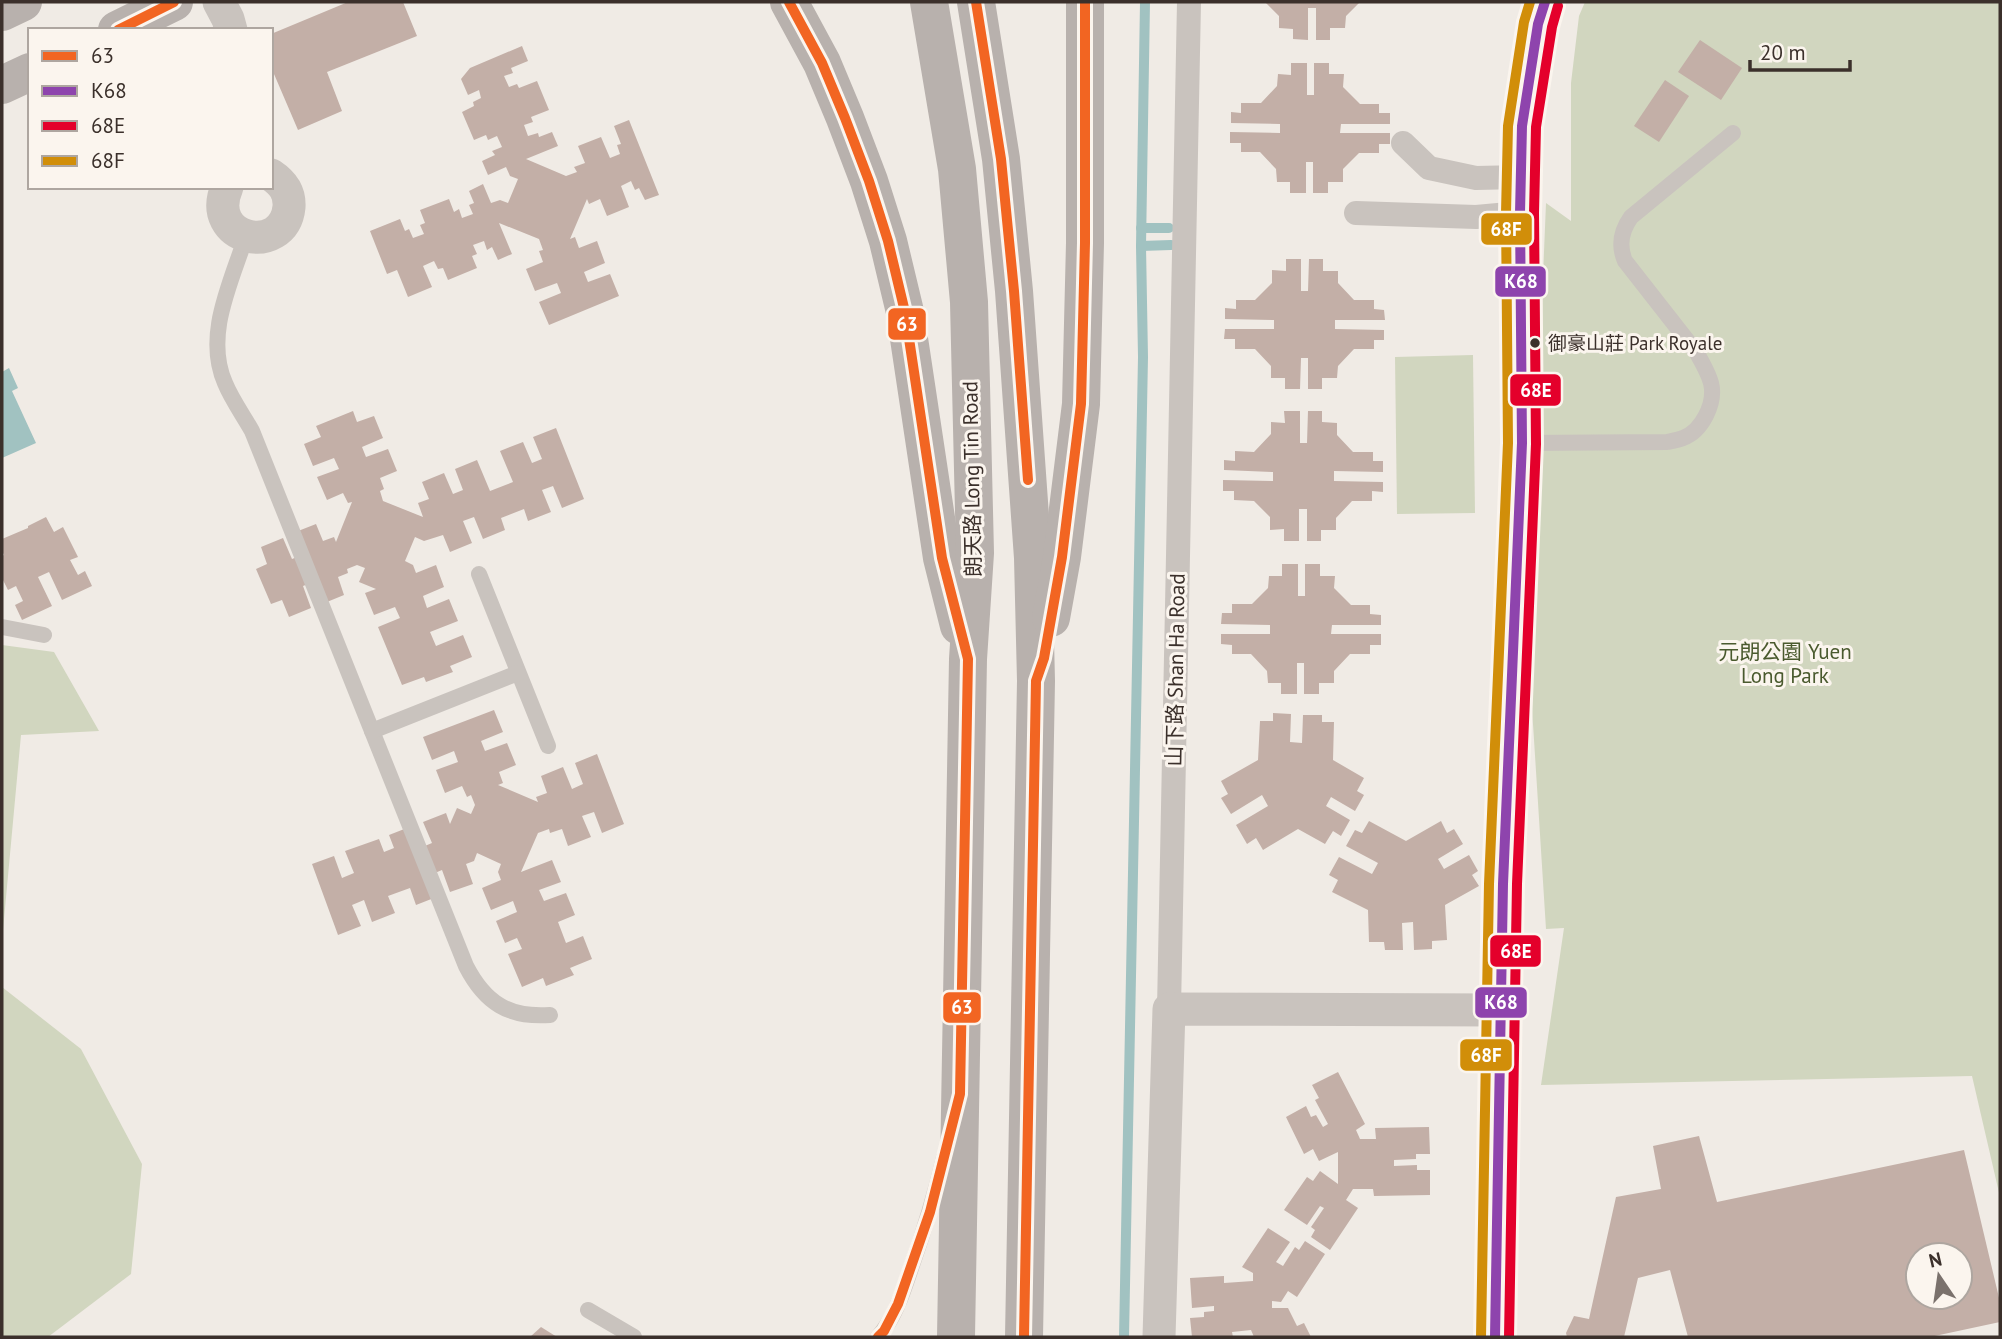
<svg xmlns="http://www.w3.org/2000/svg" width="2002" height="1339" viewBox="0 0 2002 1339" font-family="'PT Sans','Noto Sans TC',sans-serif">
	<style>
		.green { fill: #d1d6bf }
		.water { fill: #a1c2c1 }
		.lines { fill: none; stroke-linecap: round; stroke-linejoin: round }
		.stream { stroke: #a1c2c1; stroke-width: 10 }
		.building { fill: #c3afa7; fill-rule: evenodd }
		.service { stroke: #c9c3be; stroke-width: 16 }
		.pedestrian { stroke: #c9c3be; stroke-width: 24 }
		.minor { stroke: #c9c3be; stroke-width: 33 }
		.tertiary { stroke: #c9c3be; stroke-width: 38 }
		.primary { stroke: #b8b1ad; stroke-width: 38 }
		.bus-1-casing { stroke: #fbf5ee; stroke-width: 16 }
		.bus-2-casing { stroke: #fbf5ee; stroke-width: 16 }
		.bus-3-casing { stroke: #fbf5ee; stroke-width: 16 }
		.bus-4-casing { stroke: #fbf5ee; stroke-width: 16 }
		.bus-1 { stroke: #f26522; stroke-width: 10 }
		.bus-2 { stroke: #8e44ad; stroke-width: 10 }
		.bus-3 { stroke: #e4002b; stroke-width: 10 }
		.bus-4 { stroke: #d18e09; stroke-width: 10 }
		.bus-dot { fill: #3b302b; stroke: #fbf5ee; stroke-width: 2.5 }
		.labels { text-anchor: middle; stroke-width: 6; stroke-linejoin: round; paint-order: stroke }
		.bus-label { font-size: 19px; fill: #3b302b; stroke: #fbf5ee; text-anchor: start }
		.street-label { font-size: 21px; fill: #3b302b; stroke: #fbf5ee }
		.park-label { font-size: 21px; fill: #4a5a2e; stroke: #fbf5ee }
		.line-badge { stroke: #fbf5ee; stroke-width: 2.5 }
		.badge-label { font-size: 19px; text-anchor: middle; font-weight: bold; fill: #fff }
	</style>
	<rect width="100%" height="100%" fill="#f0ebe5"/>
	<g class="green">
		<path d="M1585,2H2000V1197L1972,1076L1541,1085L1564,928L1546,929L1528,645L1546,203L1571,221V83L1579,16Z"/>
		<path d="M1473,355L1475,513L1397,514L1395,357Z"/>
		<path d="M2,645L54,652L99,731L21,735L2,941Z"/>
		<path d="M2,987L81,1049L142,1164L131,1274L48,1337H2Z"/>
	</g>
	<path class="water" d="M9,368L18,388L12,391L36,443L2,458V372Z"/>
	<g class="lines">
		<g class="stream">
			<path d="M1141,228H1169"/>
			<path d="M1141,246L1171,245"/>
			<path d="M1124,1337L1143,357L1141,246L1145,2"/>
		</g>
	</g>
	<g class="building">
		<path d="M348,2H403L417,36L327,72L342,111L298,130L271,67V34Z"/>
		<path d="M1265,2H1360L1346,16L1345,28H1330V40H1316V8H1308V40L1293,39V29L1279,28V16Z"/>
		<path d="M1700,40L1742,68L1721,100L1678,72Z"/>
		<path d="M522,46L528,61L511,68L513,73L504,76L509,87L517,84L519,88L537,81L549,110L531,117L533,122L524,125L528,136L538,133L539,137L552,132L558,146L526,159L566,176L577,172L574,167L585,163L578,146L601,137L610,158L620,154L617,145L621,144L614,126L629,120L659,195L645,200L639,188L635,190L631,181L621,186L629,207L607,216L600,199L589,204L587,199L570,239L575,237L579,248L597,241L605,263L584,272L588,282L610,274L619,296L549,325L539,302L561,293L557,283L535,291L526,269L543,262L539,251L543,250L539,239L499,223L512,254L498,260L492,247L487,250L484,241L473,245L477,254L472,256L477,268L448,280L443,268L438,269L434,261L423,266L432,287L408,297L397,270L387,274L370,231L400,219L405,231L409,229L413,238L424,234L420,225L425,223L420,210L449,199L454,212L459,209L462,218L473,214L469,205L474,203L469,191L483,184L491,203L500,200L508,203L518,179L510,176L506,167L488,175L482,161L495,155L492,151L502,147L497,136L488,140L486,135L474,140L462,112L474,106L473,102L481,98L479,90L468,95L461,79L470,68Z"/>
		<path d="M1291,63H1307V95H1314V63H1329V74H1344L1343,87L1360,104H1379V113H1390V124H1341L1340,133H1390V144H1379V153H1359L1343,169V182H1328V193H1313V162H1306V193H1290V182H1277L1276,169L1260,152H1241V143H1230V132L1280,133V124L1231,123V112L1241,113V103H1261L1277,86L1278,74L1291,75Z"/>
		<path d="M1665,80L1689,96L1659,142L1634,126Z"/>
		<path d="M1286,259H1301V291H1308L1309,259H1323V271H1338V283L1354,300H1374V309L1384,310L1385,320H1335V329L1384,330V340H1374V349H1354L1338,366L1337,378H1322V389H1308V358H1301L1300,389H1285V378H1271V366L1255,349H1235V339H1224L1225,329H1274V320L1225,319V308L1236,309V300H1255L1272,283V270L1286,271Z"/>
		<path d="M353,411L357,422L374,416L383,438L362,447L366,457L388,449L397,471L380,478L384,489L380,491L383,501L423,517L418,503L429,499L422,482L444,473L453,494L463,490L455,469L477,460L490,491L513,482L500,451L523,442L532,463L542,459L533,437L556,428L584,499L562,508L553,486L542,490L551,512L528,521L524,509L501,518L505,530L483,539L474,517L463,521L472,543L450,552L443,535L424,541L415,537L405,561L413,565L416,573L436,565L444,587L423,596L427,608L449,599L458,621L430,632L436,646L463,635L472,657L450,666L453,672L426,682L424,677L402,685L378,627L400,618L395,607L374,615L365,593L376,589L359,582L365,568L357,565L347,569L348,573L338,577L344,595L322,604L313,582L303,586L311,608L289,617L282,600L271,604L256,569L267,564L261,547L283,538L292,559L302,555L293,533L316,524L323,541L334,537L336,542L352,502L348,503L343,493L327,500L317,477L339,469L334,458L313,466L304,444L321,437L316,426Z"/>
		<path d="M1284,411H1300V443H1307L1308,411H1322V422L1337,423V435L1353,452H1373V461H1383V472L1334,471V481L1383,482V492L1372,491V501H1352L1336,518V530H1321V541H1307V509H1299V541H1284V529L1270,530V517L1254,501L1234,500V491H1223V480L1273,481V472L1224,470V460L1235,461V451L1254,452L1271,434V422L1285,423Z"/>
		<path d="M46,517L54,532L63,527L78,557L70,560L78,575L85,571L92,586L62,600L49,572L38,577L52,606L22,620L15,605L23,601L16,586L8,590L2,578V556L4,555L2,551V539L28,528V526Z"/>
		<path d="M1282,564H1298V596H1305V564H1320V576H1335L1334,588L1351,605H1370V614L1381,615V625H1332L1331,634H1381V645H1370V654H1350L1334,671V683H1319V694H1304V663H1297V694H1281V683H1268L1267,671L1251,654H1232V645L1221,644V634H1270V625L1221,624L1222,613H1232V604H1252L1268,588L1269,576H1282Z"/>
		<path d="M494,710L503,732L481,741L485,751L507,743L516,765L499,772L503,783L498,785L538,802L536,797L547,793L541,776L563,767L572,789L583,784L575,763L597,754L624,824L602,833L594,812L582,816L591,837L568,846L562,829L550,833L549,829L538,833L521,872L552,860L561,882L539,890L544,901L566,893L575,915L558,922L566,943L583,936L592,959L570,968L574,975L546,986L543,978L522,987L508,954L522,949L517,938L505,943L496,921L517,912L513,901L491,910L482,888L501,880L498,872L501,864L477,853L474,861L466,864L473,884L450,892L442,870L430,875L439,896L416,905L410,888L388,896L395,913L372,922L364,900L352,905L361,926L338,935L312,864L334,856L342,878L354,873L345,851L379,839L384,852L394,848L389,835L412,826L420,848L432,843L423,822L446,813L450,824L457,808L471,814L475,805L471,795L467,797L462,786L445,793L436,770L458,762L454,751L432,760L423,737Z"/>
		<path d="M1273,713L1291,714L1290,742L1302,743L1303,715H1322V722H1334L1333,760L1364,778L1357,791L1364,795L1355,811L1331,797L1326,806L1350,820L1341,836L1333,831L1325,844L1298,829L1263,850L1256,838L1247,844L1236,825L1268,806L1262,795L1231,814L1221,798L1228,794L1221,781L1258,760L1260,721H1273Z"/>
		<path d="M1369,821L1406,841L1441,821L1447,833L1454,829L1463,844L1438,859L1444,869L1469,855L1478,871L1472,875L1479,886L1445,905L1447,940L1432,941V949L1414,950L1413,922L1402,923L1403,950H1385L1384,942H1369L1368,910L1332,892L1338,880L1329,875L1339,857L1372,874L1378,863L1346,846L1355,830L1362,833Z"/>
		<path d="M1338,1072L1365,1124L1356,1130L1360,1139H1376L1375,1128L1429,1127L1430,1154H1416V1159L1394,1160V1166L1417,1165V1170H1430V1195L1374,1196L1373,1189H1353L1346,1200L1358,1208L1330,1250L1311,1237L1315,1230L1311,1227L1324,1208L1320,1206L1307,1225L1284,1210L1307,1177L1313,1181L1320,1171L1338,1184V1152L1319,1161L1313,1149L1304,1154L1286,1117L1306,1106L1311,1117L1316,1115L1323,1127L1328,1124L1315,1100L1319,1098L1312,1085Z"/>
		<path d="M1699,1136L1717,1202L1964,1150L2000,1302V1322L1930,1337H1688L1670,1270L1638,1278L1624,1337H1567L1566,1333L1574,1316L1589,1319L1616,1197L1661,1189L1653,1146ZM1918,1255H1960V1297H1918Z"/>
		<path d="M1268,1228L1290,1242L1276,1262L1283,1266L1295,1247L1299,1250L1305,1241L1325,1254L1297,1297L1288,1291L1281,1302L1272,1301V1308H1288L1297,1326L1304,1323L1311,1337H1254L1251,1330L1232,1332L1233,1337H1192L1190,1318L1204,1317V1312L1214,1311V1306L1192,1308L1190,1278L1224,1276V1283L1253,1281V1273L1242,1267Z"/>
		<path d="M541,1327L557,1337H530Z"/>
	</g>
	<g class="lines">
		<g class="service">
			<path d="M246,236C231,283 204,335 225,383C232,400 243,415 252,431L466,966C485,1003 509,1018 550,1015"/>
			<path d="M1522,443L1667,442C1672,441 1678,440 1683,438C1702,431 1716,403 1711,383C1708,372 1702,363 1697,353L1625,261C1618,245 1621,231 1631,217L1733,133"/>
			<path d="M479,574L548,746"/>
			<path d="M2,627L44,635"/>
			<path d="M372,731L518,673"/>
			<path d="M588,1310L634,1337"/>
			<path d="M878,1337C895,1318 903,1292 911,1268C924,1231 935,1195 944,1157"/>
		</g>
		<g class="pedestrian">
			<path d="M1403,143L1429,168L1476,178L1521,177"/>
			<path d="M1356,213L1476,217L1520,213"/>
			<path d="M1169,1009L1189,2"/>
		</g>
		<g class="minor">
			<path d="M219,2L228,19L231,30"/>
			<path d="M227,187C204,241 284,257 289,207C290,192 283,183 271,175"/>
			<path d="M1159,1337L1169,1009L1500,1010"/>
		</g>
		<path class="tertiary" d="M1495,1337L1503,884L1522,443L1520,213L1522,126L1538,24L1545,2"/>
		<g class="primary">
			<path d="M789,2L822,63L845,118L869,181L888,241L905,312L942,558L959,626"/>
			<path d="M929,2L957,169L969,302L975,553L968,659L956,1337"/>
			<path d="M976,2L1001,159L1014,291L1033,558L1036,681L1024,1337"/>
			<path d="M2,12L23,2"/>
			<path d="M117,30L174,2"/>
			<path d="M2,85L30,72"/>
			<path d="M1051,618L1062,557L1081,404L1085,243V2"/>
		</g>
		<defs>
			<g id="bus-1">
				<path d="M789,2L822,63L845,118L869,181L888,241L905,312L942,558L968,659L960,1094L930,1212L898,1304L884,1331L878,1337"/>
				<path d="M976,2L1001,159L1014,291L1028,480"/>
				<path d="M118,30L174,2"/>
				<path d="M1024,1337L1036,681L1044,658L1062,557L1081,404L1085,243V2"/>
			</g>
			<path id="bus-2" d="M1495,1337L1503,884L1522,443L1520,213L1522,126L1538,24L1545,2"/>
			<path id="bus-3" d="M1509,1337L1517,884L1536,444L1534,213L1536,127L1552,27L1558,6"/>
			<path id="bus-4" d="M1481,1337L1489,884L1508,443L1506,213L1508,126L1524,22L1530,2"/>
		</defs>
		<use href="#bus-1" class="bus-1-casing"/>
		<use href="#bus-2" class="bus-2-casing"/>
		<use href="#bus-3" class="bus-3-casing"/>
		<use href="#bus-4" class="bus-4-casing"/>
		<use href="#bus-1" class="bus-1"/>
		<use href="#bus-2" class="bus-2"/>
		<use href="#bus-3" class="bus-3"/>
		<use href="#bus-4" class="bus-4"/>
	</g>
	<circle class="bus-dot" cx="1535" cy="343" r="6"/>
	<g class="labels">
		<g class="bus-label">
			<text x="1548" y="350">御豪山莊 Park Royale</text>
		</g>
		<g class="street-label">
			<text transform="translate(972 479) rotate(-91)" y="7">朗天路 Long Tin Road</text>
			<text transform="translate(1176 670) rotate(-89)" y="7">山下路 Shan Ha Road</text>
		</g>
		<g class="park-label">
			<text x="1785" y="659">元朗公園 Yuen<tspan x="1785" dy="24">Long Park</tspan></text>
		</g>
	</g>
	<g class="line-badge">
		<rect x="1480" y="212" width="53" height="34" rx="7" fill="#d18e09"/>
		<rect x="1494" y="265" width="53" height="33" rx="7" fill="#8e44ad"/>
		<rect x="887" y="307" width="40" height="34" rx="7" fill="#f26522"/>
		<rect x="1509" y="373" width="53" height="34" rx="7" fill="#e4002b"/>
		<rect x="1489" y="934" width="53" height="34" rx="7" fill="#e4002b"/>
		<rect x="1474" y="986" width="54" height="33" rx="7" fill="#8e44ad"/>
		<rect x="942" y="991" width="40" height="33" rx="7" fill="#f26522"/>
		<rect x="1459" y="1038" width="54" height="34" rx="7" fill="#d18e09"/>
	</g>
	<g class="badge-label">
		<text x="1506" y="236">68F</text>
		<text x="1521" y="288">K68</text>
		<text x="907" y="331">63</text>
		<text x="1536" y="397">68E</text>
		<text x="1516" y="958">68E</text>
		<text x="1501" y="1009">K68</text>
		<text x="962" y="1014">63</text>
		<text x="1486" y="1062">68F</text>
	</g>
	<rect width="2002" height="1339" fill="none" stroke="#3b302b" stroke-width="7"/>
	<rect x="28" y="28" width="245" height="161" fill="#fbf5ee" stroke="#aea6a0" stroke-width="2"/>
	<rect x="42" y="51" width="35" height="10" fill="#f26522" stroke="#aea6a0" stroke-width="2"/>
	<text x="91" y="63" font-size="21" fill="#3b302b">63</text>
	<rect x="42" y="86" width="35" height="10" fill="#8e44ad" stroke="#aea6a0" stroke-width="2"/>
	<text x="91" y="98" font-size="21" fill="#3b302b">K68</text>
	<rect x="42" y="121" width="35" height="10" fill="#e4002b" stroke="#aea6a0" stroke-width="2"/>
	<text x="91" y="133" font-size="21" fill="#3b302b">68E</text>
	<rect x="42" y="156" width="35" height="10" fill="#d18e09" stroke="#aea6a0" stroke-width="2"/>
	<text x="91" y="168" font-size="21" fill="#3b302b">68F</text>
	<g transform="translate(1939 1276) rotate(347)"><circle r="33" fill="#fbf5ee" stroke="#aea6a0" stroke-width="2"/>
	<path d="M0-5L12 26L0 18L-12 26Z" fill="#7a716c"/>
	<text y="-10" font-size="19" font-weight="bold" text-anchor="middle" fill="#3b302b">N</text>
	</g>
	<path d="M1750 60v10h100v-10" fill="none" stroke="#3b302b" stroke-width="3.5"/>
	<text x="1760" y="60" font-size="21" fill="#3b302b" stroke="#fbf5ee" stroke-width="5" paint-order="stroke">20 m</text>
</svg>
